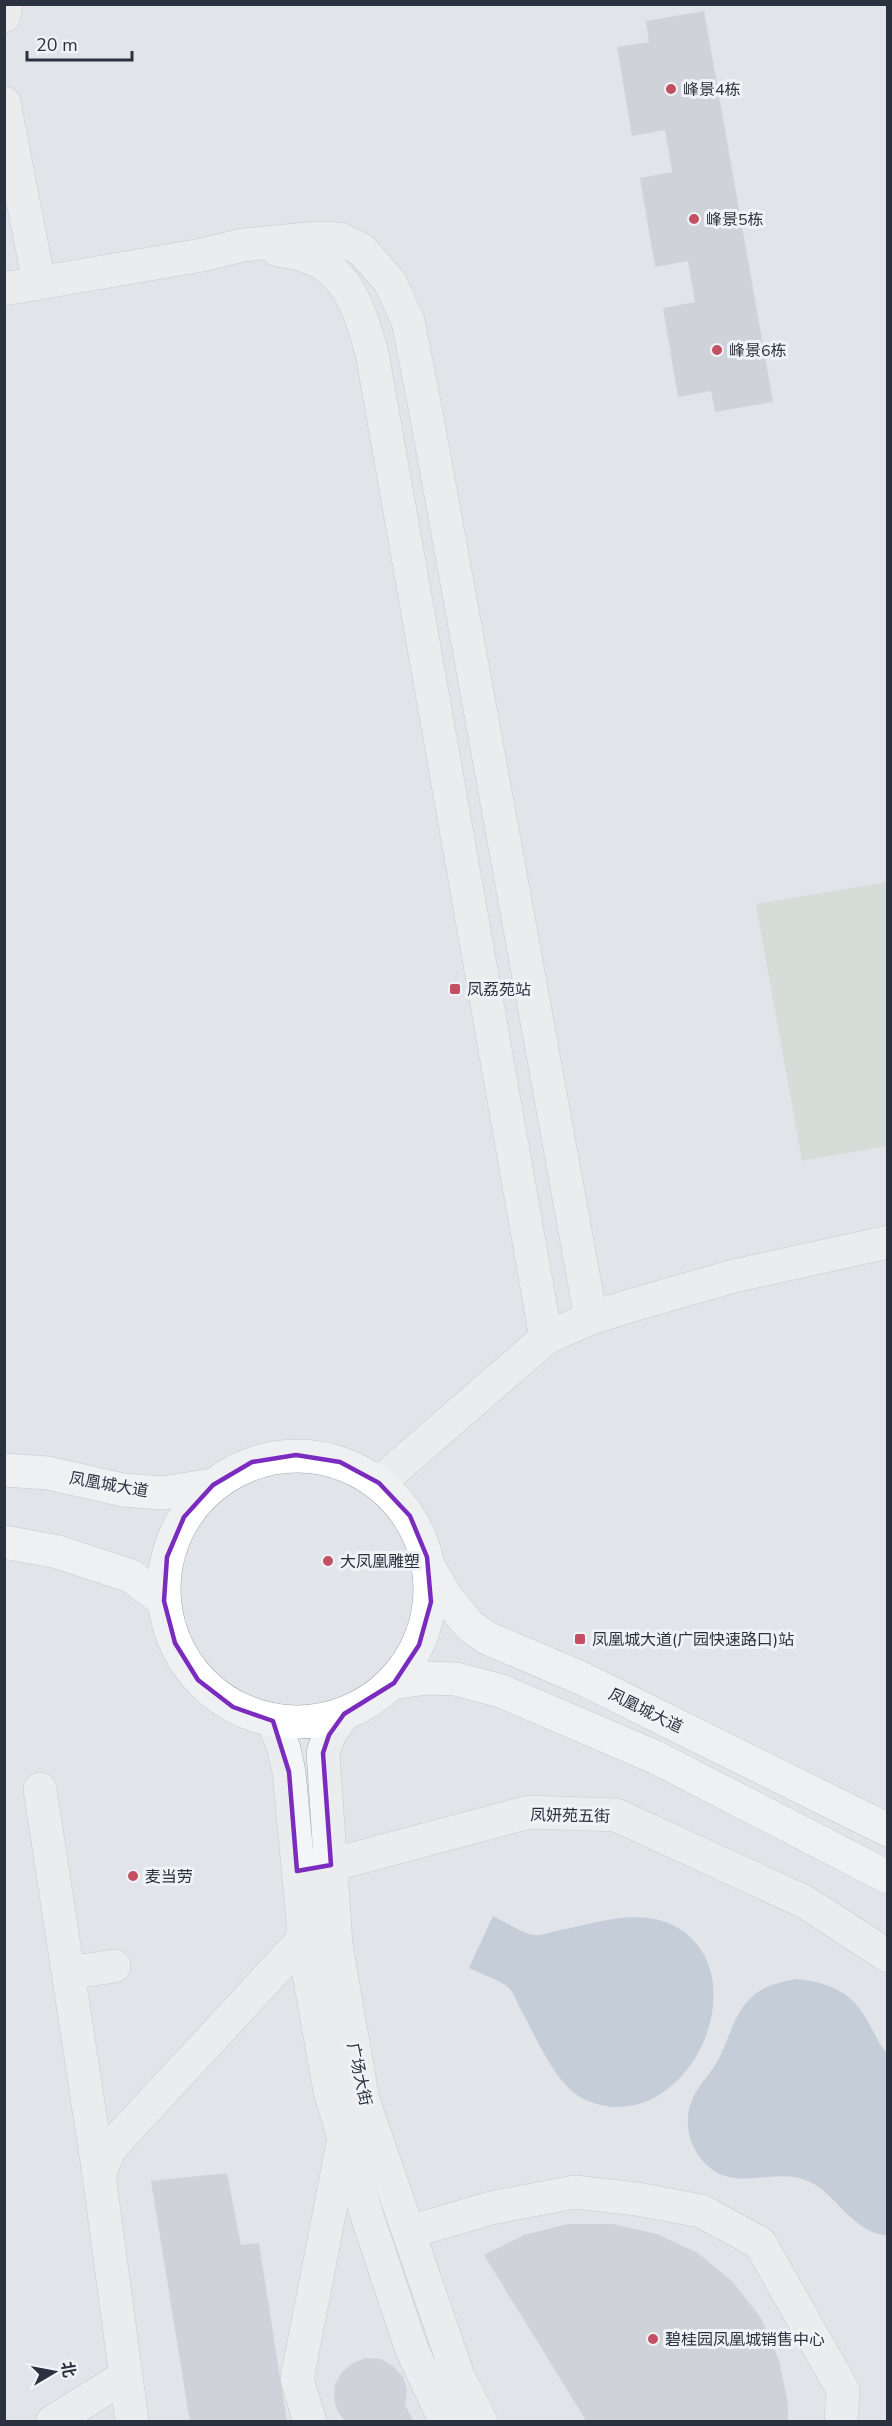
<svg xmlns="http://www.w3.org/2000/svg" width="892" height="2426" viewBox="0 0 892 2426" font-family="'Nunito Sans','Noto Sans SC',sans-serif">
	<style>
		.green { fill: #c7d2c3 }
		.water { fill: #9fb2c6 }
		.building { fill: #b9bdc5 }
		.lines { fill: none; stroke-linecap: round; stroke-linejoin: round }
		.minor-casing { stroke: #a7abb2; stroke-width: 34 }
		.major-casing { stroke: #a1a8b3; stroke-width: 34 }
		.minor { stroke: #f3f5f7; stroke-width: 33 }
		.major { stroke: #fff; stroke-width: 33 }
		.marked { fill: none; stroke: #7b2cbf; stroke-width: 4.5; stroke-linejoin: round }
		.poi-dot { fill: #c35062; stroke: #f0f3f6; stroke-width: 2 }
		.labels { text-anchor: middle; stroke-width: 6; stroke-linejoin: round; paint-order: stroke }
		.poi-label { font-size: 16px; fill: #2b323f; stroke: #f0f3f6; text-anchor: start }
		.street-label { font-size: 16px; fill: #2b323f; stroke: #f0f3f6 }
	</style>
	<rect width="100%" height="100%" fill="#e1e4e8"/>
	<path class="green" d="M887,882V1146L802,1161L756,904Z"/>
	<g class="water">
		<path d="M493,1916C503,1921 524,1934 534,1935C542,1936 553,1931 561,1930C603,1921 654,1903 690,1937C753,1995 680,2138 588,2101C556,2089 536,2036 520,2008C517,2002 514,1993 509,1988C502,1981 479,1973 469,1968Z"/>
		<path d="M796,1979C828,1982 853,1992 868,2022C875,2034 879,2044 887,2054V2235C856,2234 839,2199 814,2184C781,2165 746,2189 716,2172C691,2157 680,2122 694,2096C701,2081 715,2070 721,2054C731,2033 735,2011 754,1995C766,1985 781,1982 796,1979Z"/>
	</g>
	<g class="building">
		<path d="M704,11L773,402L715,412L711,391L678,397L663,308L695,302L688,261L655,267L640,178L672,172L669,152L665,130L632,136L617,47L649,42L646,21Z"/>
		<path d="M227,2173L241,2245L259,2243L287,2422H190L151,2181Z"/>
		<path d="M568,2224H613L657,2234L698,2253L733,2282L761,2318L779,2360L788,2404V2422H587L484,2255L524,2235Z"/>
		<path d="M366,2358L381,2359L393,2366L403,2377L407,2390L405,2405L414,2422H346L338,2412L334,2399L335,2384L342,2372L353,2363Z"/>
	</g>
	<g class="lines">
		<defs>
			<g id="minor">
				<path d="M4,16L6,4"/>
				<path d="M4,103L39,283"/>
				<path d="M278,250C343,257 356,297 372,353L546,1338"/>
				<path d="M4,289L202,255L243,245L317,238L340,239L362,250L390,282L408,321L427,418L591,1318"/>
				<path d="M379,1483L546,1338L591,1318L636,1304L734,1276L888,1242"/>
				<path d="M344,1714L329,1735L323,1753L336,1945L363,2100L458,2376L481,2422"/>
				<path d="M273,1721L284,1749L289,1772L303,1920V1940L330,2091L369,2222L412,2350L446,2422"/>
				<path d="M40,1789L99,2175"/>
				<path d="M311,1869L331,1865L529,1812L616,1815L805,1902L888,1956"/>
				<path d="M69,1973L114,1966"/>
				<path d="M409,2232L491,2208L575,2192L637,2199L701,2211L760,2243L843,2390L841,2422"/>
				<path d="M52,2422L126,2376"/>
				<path d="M132,2422L99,2175L110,2148L303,1940"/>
				<path d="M310,2422L297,2379L343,2143"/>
			</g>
			<g id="major">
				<circle cx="297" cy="1589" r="133"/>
				<path d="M4,1470L48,1473L123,1490L163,1493L213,1485"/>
				<path d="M4,1542L58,1552L131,1576L164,1601"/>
				<path d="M430,1569L447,1598L470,1626L487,1638L581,1678L888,1830"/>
				<path d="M394,1683L425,1678L456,1679L501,1691L655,1757L888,1877"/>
			</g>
		</defs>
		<use href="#minor" class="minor-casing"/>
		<use href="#major" class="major-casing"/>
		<use href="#minor" class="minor"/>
		<use href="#major" class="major"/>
	</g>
	<path d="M0 0H892V2426H0ZM296,1455L340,1462L379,1483L410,1516L427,1557L431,1602L419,1645L394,1683L344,1714L329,1735L323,1753L331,1865L297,1871L289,1772L273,1721L233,1707L198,1680L175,1643L164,1601L167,1557L184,1517L213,1485L252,1462Z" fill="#e1e4e8" fill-opacity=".55" fill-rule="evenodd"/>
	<path class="marked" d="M296,1455L340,1462L379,1483L410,1516L427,1557L431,1602L419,1645L394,1683L344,1714L329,1735L323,1753L331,1865L297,1871L289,1772L273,1721L233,1707L198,1680L175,1643L164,1601L167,1557L184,1517L213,1485L252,1462Z"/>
	<g class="poi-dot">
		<circle cx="671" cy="89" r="6"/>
		<circle cx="694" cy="219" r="6"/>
		<circle cx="717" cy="350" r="6"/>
		<rect x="449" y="983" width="12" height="12" rx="3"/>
		<circle cx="328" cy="1561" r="6"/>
		<rect x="574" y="1633" width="12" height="12" rx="3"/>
		<circle cx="133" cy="1876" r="6"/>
		<circle cx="653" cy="2339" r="6"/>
	</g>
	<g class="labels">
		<g class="poi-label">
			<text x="683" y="95">峰景4栋</text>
			<text x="706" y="225">峰景5栋</text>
			<text x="729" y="356">峰景6栋</text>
			<text x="467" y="995">凤荔苑站</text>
			<text x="340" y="1567">大凤凰雕塑</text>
			<text x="592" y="1645">凤凰城大道(广园快速路口)站</text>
			<text x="145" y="1882">麦当劳</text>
			<text x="665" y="2345">碧桂园凤凰城销售中心</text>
		</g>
		<g class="street-label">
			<text transform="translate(109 1484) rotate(10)" y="6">凤凰城大道</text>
			<text transform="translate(646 1710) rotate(26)" y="6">凤凰城大道</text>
			<text transform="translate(570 1815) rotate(1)" y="6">凤妍苑五街</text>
			<text transform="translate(360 2074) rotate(78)" y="6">广场大街</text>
		</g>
	</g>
	<rect width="892" height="2426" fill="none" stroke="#2b323f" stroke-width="12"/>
	<g transform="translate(54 2372) rotate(80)" stroke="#f0f3f6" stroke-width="4.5" paint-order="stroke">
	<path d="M0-4.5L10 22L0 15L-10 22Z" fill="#2b323f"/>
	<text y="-9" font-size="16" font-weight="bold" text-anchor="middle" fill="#2b323f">北</text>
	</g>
	<path d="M27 51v9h105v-9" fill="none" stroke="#2b323f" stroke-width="3"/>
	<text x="36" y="51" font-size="18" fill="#2b323f" stroke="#f0f3f6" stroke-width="4.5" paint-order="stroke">20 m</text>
</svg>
